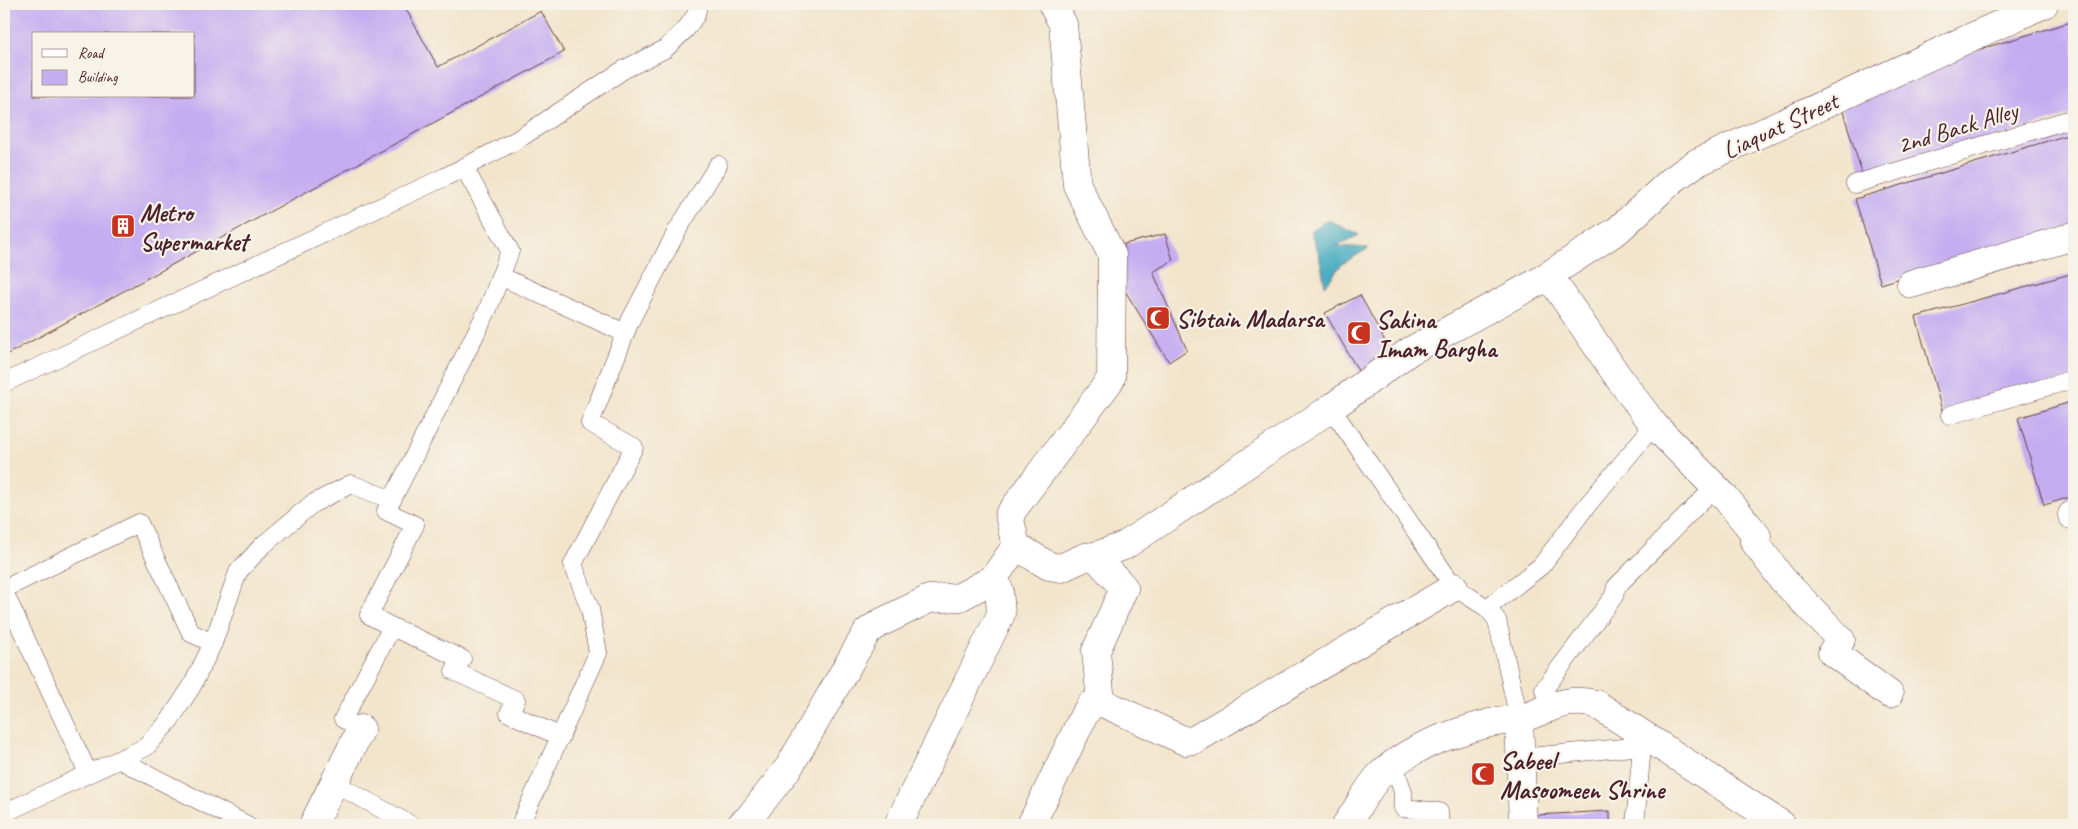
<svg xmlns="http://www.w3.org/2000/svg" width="2078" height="829" viewBox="0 0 2078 829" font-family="Caveat,sans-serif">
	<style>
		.water { fill: #3fa8bf; stroke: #446475 }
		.building { fill: #c5adf1; fill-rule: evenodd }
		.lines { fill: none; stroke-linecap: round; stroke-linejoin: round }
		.service-casing { stroke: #633d43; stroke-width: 19 }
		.minor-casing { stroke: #633d43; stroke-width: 29 }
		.service { stroke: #fff; stroke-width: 18 }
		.minor { stroke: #fff; stroke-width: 28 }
		.labels { text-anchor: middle; stroke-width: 4.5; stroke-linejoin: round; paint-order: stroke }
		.street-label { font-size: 25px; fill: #4a1f2b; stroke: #f7f3e8 }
		.poi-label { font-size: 25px; font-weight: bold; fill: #4a1f2b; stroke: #f7f3e8; text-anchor: start }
	</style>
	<rect width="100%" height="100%" fill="#f7f3e8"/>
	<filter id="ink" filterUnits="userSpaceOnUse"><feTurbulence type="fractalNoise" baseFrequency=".02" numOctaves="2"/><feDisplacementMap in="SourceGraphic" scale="10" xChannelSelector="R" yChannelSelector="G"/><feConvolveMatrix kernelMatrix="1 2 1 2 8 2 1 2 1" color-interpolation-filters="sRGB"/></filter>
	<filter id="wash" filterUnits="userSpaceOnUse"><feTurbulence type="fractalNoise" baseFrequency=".0096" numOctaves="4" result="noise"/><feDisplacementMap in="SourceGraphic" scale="20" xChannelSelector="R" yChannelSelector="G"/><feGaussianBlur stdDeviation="1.12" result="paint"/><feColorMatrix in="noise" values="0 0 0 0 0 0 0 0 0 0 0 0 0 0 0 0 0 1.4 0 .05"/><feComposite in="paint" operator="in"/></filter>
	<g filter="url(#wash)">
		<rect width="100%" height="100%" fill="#f2e5cc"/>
		<path class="water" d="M1328,220L1359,235L1336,246L1369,248L1342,264L1325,286L1319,254L1310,231Z"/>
		<g id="blocks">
			<g class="building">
				<path d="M4,4H403L438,67L541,11L564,52L4,356ZM34,34H194V96H34Z"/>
				<path d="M2074,21V114L1863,177L1837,92Z"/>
				<path d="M2074,133V225L1881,284L1855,199Z"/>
				<path d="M1165,234L1173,260L1153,272L1187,350L1169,362L1122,286L1124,244Z"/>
				<path d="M2074,273V377L1943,414L1916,317Z"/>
				<path d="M1360,295L1392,354L1360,374L1325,313Z"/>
				<path d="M2074,401V496L2044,505L2018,418Z"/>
				<path d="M1489,766L1491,781L1476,783L1475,767Z"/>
				<path d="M1610,811V825H1537L1536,815Z"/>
			</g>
		</g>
	</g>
	<g filter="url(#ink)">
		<use href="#blocks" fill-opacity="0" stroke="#633d43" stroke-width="1"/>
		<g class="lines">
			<defs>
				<g id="service">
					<path d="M1855,184L2074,118"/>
					<path d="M500,276L625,333"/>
					<path d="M4,383L445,177L517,140L623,70L665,49L686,29L696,15L698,4"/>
					<path d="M1331,408L1454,587L1487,608L1497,620L1519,719"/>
					<path d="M1950,415L2074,379"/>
					<path d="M4,589L139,523L191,633L213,643"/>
					<path d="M4,592L88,773"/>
					<path d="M1487,608L1541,566L1584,509L1654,425"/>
					<path d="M392,627L462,659L454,671L516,700L509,713L561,737"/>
					<path d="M1553,707L1544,689L1614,596L1616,587L1715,487"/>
					<path d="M361,729L343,719L392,627L369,615L415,525L386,511L392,500"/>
					<path d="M1520,758L1642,746"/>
					<path d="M120,760L247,825"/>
					<path d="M1394,765L1403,792V808L1439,812V825"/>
					<path d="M334,783L411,825"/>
					<path d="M4,813L146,747L170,720L192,686L213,643L238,572L262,546L312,504L351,484L392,500L488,309L510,251L464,167"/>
					<path d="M520,825L598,653L590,609L573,564L634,447L590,423L630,321L678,229L718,165"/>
					<path d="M1635,825L1643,735"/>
				</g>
				<g id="minor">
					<path d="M1052,4L1063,24L1077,185L1112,255L1111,379L1009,515L1016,546L1049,566L1061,568L1085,557L1095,556L1124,546L1331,408L1410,351L1538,282L1618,230L1671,181L1696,163L2044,4"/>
					<path d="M1549,276L1621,381L1654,425L1725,497L1757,536L1754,541L1782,579L1841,640L1832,652L1889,694"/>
					<path d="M1911,284L2074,236"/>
					<path d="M2072,515L2074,514"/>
					<path d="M1095,556L1124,588L1096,651L1101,702"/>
					<path d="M1519,719L1523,825"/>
					<path d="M313,825L361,729"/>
					<path d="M741,825L749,818L789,767L867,632L880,623L929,599L960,597L993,579L1016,546"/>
					<path d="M898,825L1001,614L999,589L993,579"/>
					<path d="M1031,825L1084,715L1091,705L1101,702L1185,741L1194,740L1454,587"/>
					<path d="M1346,825C1356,811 1369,786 1380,775C1409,747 1452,733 1490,723C1499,721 1510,721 1520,719C1549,710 1564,696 1596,704L1782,825"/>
				</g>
			</defs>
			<use href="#service" class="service-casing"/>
			<use href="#minor" class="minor-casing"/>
			<use href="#service" class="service"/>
			<use href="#minor" class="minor"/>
		</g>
	</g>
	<defs>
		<symbol id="building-square" viewBox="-11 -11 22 22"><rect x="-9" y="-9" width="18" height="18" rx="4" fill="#c8321e" stroke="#f7f3e8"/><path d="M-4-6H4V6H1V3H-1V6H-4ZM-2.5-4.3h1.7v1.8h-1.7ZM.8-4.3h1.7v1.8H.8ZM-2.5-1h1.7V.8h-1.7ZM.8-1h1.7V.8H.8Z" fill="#fff"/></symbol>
		<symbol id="mosque-square" viewBox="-11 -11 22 22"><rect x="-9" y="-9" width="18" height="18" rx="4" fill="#c8321e" stroke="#f7f3e8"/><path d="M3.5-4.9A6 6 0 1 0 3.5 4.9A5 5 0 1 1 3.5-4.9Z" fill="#fff"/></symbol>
	</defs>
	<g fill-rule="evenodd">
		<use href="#building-square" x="109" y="212" width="28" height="28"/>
		<use href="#mosque-square" x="1144" y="304" width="28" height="28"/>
		<use href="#mosque-square" x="1345" y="319" width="28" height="28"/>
		<use href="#mosque-square" x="1469" y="760" width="28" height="28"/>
	</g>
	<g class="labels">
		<g class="street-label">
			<text transform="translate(1780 125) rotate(-25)" y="9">Liaquat Street</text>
			<text transform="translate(1957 127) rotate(-17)" y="9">2nd Back Alley</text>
		</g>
		<g class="poi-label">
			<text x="140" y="221">Metro<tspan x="140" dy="29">Supermarket</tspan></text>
			<text x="1176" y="327">Sibtain Madarsa</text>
			<text x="1376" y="328">Sakina<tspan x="1376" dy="29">Imam Bargha</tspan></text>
			<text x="1500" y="769">Sabeel<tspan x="1500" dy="29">Masoomeen Shrine</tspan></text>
		</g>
	</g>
	<rect width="2078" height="829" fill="none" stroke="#f7f3e8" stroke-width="20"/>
	<rect x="32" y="32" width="162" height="65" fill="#f7f3e8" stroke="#b29e9c"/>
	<rect x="42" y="49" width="25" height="8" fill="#ffffff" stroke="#b29e9c"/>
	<text x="78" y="58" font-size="15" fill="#4a1f2b">Road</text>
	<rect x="42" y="70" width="25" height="15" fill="#c5adf1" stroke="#b29e9c"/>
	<text x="78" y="82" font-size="15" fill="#4a1f2b">Building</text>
</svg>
